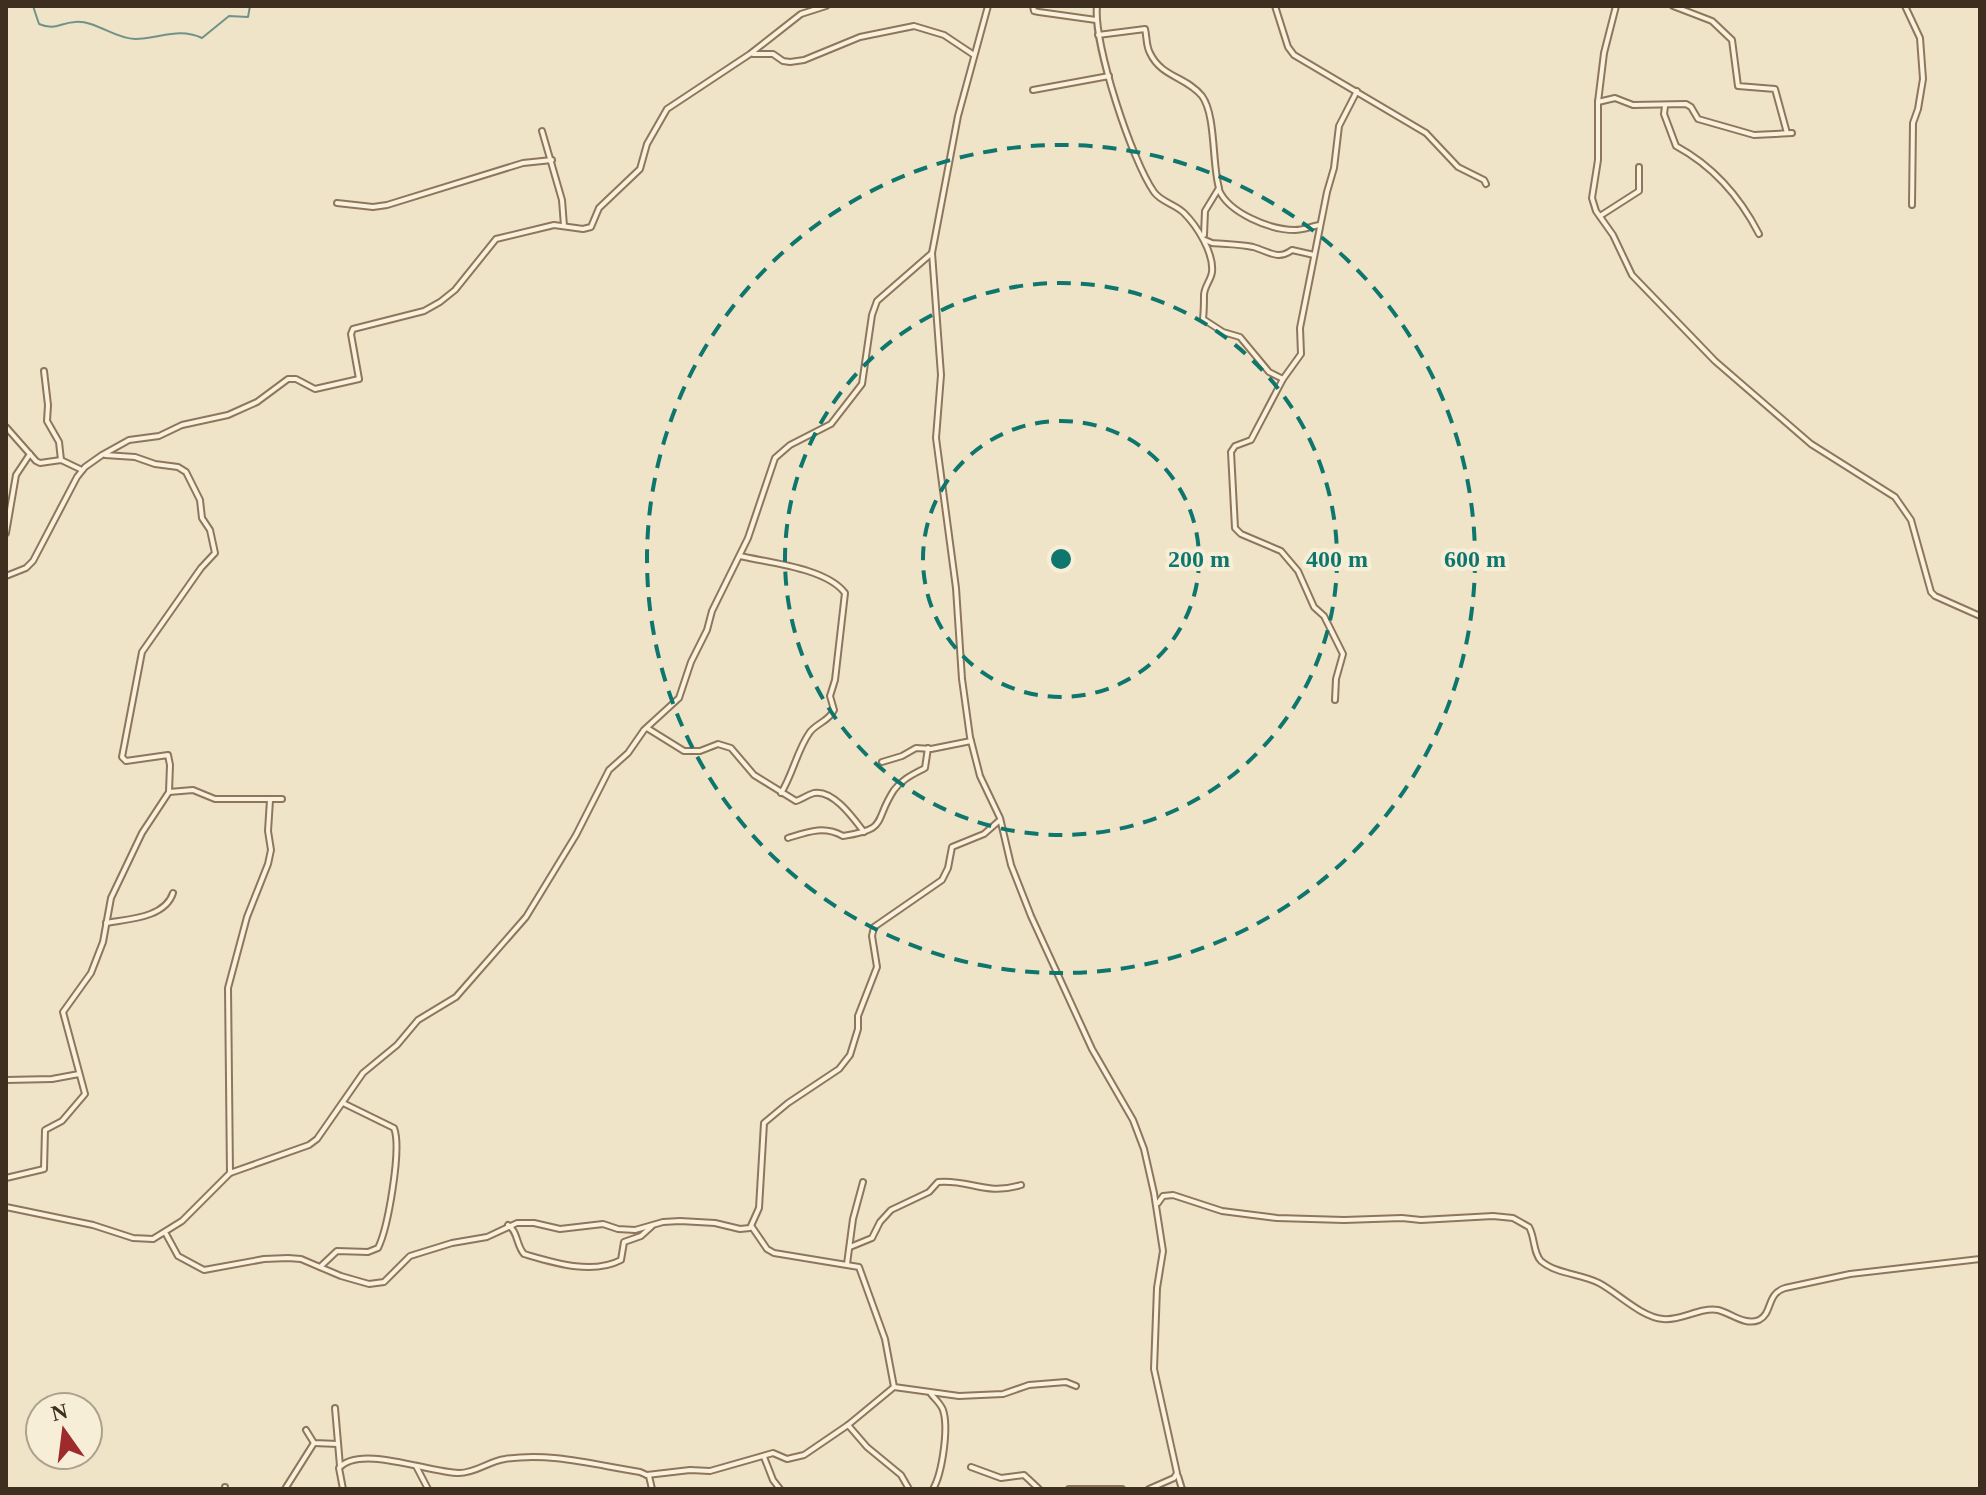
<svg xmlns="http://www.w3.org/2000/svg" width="1986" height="1495" viewBox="0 0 1986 1495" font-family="'Times New Roman',serif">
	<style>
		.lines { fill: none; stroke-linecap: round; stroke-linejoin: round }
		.stream { stroke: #6f938a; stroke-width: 2 }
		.street-casing { stroke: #8d765c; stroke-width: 8 }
		.street { stroke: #faf1dc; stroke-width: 4 }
		.ring { fill: none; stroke: #0f766e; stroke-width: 4; stroke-dasharray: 14 10 }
		.centre { fill: #0f766e; stroke: #f7eed8; stroke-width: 4 }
		.ring-label { font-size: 24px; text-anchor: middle; font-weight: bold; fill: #0f766e; stroke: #f7eed8; stroke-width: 8; stroke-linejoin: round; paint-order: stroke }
	</style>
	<rect width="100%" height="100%" fill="#f0e4c8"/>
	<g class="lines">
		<path class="stream" d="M33,6L39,24C56,31 59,23 75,22C95,20 115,39 135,39C159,39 178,27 202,38L229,16L248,17L250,6"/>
		<defs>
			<g id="street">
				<path d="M1033,6L1034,11L1039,12L1096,20"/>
				<path d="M1097,6C1093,43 1132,161 1154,192C1161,202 1175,204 1184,213C1197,226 1214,253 1212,272C1211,280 1204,287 1204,295C1204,304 1204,310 1203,319L1223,332L1240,337L1269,372L1283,379"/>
				<path d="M1275,6L1288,47L1294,55L1426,133L1458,167L1484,180L1486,184"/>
				<path d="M1616,6L1604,53L1598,102V160L1592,198L1596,211L1613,235L1632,275L1715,361L1811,444L1895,497L1911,520L1931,592L1935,596L1980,616"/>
				<path d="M1673,6L1712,21L1732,40L1738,86L1775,89L1787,133"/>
				<path d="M1905,6L1920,38L1923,79L1918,109L1913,123L1912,205"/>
				<path d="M1098,35L1145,29C1147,37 1146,46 1150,53C1161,77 1187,77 1202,96C1216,115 1212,164 1219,188L1205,211L1204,235"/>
				<path d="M753,54H773L783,61L790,62L804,60L860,37L914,26L944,35L974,55"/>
				<path d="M1033,90L1109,76"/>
				<path d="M1598,102L1615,98L1633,105L1686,104L1691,107L1698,119L1754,135L1792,133"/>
				<path d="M1665,106L1664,114L1676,146C1713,166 1739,195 1759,234"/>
				<path d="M542,131L562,200L564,226"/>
				<path d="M1219,190C1229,213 1270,230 1295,230C1303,230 1312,226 1320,225"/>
				<path d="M337,203L373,207L387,205L523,163L552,160"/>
				<path d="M1600,216L1639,191V167"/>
				<path d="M1205,240L1212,243C1225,244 1240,244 1253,247C1268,251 1278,261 1292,250L1314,255"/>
				<path d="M932,253L941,375L936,438L956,588L962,679L970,737L980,776L1000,818L1011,865L1031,916L1092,1049L1133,1120L1144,1149L1154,1193L1163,1251L1157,1288L1154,1369L1177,1473L1174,1478L1149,1489"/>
				<path d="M44,371L48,405L47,421L59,442L61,460"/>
				<path d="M6,427L36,461L40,463L61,460L82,470"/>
				<path d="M6,533L16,475L30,454"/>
				<path d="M740,556C770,563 826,568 845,593L835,680L830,696L834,710C829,721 817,723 810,732C797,750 793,774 781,793"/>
				<path d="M6,576L26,568L33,561L77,477L85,467L102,455L129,440L159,436L182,425L228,415L257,402L288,379H296L315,389L359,379L351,334L353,329L424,311L440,302L455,290L496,239L554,225L583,229L591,227L599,208L640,169L647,144L667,109L750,54L801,14L826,6"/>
				<path d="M1335,700L1336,679L1343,654L1324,616L1314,607L1298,571L1281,551L1241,534L1235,528L1231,452L1235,446L1251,440L1283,379L1301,354L1300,328L1327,192L1334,168L1339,126L1357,91"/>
				<path d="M647,728L684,751H700L718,744L731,748L754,775L796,801C802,799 807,795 814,793C833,789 854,819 864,832"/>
				<path d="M882,762L902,756L916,748L931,749L971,741"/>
				<path d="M169,792L193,790L215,799H282"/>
				<path d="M788,838C807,832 824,825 843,836C889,829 873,822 894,790C902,779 914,774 925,768L928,748"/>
				<path d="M106,923C128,919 165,918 173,893"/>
				<path d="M6,1080L52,1079L79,1074"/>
				<path d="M230,1173L228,988L247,917L268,864L271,850L268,831L270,800"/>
				<path d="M6,1178L44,1169L45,1130L62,1121L85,1094L63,1012L91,973L103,942L111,898L142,833L169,792L170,765L168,755L126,761L122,757L142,652L201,568L215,553L210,530L202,518L200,500L186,472L178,467L155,464L135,457L105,455"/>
				<path d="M1158,1203L1163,1196L1173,1195L1222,1211L1277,1218L1344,1220L1402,1218L1421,1220L1493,1216L1513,1218L1529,1227C1535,1237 1533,1253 1541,1261C1556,1274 1582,1274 1599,1283C1618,1293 1641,1317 1663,1319C1682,1321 1699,1307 1718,1310C1731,1313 1745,1326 1759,1320C1773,1313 1766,1294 1785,1288L1850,1274L1980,1259"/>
				<path d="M6,1207L93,1225L133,1238L153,1239L182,1221L230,1173L309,1145L317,1139L363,1073L397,1045L418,1020L456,997L526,917L576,835L609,770L628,753L644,730L679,698L691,662L707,630L712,611L748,538L775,458L790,445L831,424L862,384L872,315L877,301L932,253L958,116L988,6"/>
				<path d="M508,1225C518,1231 516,1245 524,1254C555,1263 592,1275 621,1260L624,1242L641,1236L652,1226"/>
				<path d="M752,1227L767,1249L774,1253L859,1267L885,1339L894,1387"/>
				<path d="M166,1234L178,1256L204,1270L264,1259L288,1258L301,1259L341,1276L369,1284L384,1282L410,1256L452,1243L487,1237L517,1223H534L560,1229L603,1224L618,1229L635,1230L663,1222L680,1221L715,1223L740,1229L750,1228L759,1208L764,1123L788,1103L839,1069L850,1055L858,1029V1016L877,967L872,936L874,927L942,880L948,868L952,847L984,834L1000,820"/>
				<path d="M850,1247L872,1238L880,1222L891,1210L929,1192L938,1182C970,1179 985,1196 1021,1185"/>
				<path d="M847,1264L853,1219L863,1182"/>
				<path d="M320,1267L337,1251L368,1252L378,1248C388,1228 402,1148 394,1128L343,1103"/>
				<path d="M931,1394C935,1399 941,1404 943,1410C949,1428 942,1474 933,1489"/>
				<path d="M335,1408L340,1466"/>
				<path d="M848,1425L867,1447L901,1475L909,1489"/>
				<path d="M306,1430L314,1443L338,1444"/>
				<path d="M764,1457L773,1480L780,1489"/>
				<path d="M416,1466L428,1489"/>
				<path d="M971,1467L1001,1478L1024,1475L1039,1489"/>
				<path d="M647,1475L690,1470L710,1471L773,1453L787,1459L804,1455L848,1425L894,1387L959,1396L1003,1394L1029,1385L1066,1382L1076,1386"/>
				<path d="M1178,1476L1182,1489"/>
				<path d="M225,1487V1489"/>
				<path d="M285,1489L314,1443"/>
				<path d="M343,1489L339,1468C360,1444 430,1473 459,1473C476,1473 489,1461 505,1459C551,1452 595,1465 640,1472L649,1476L652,1489"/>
				<path d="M1069,1489H1122"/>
			</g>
		</defs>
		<use href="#street" class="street-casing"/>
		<use href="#street" class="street"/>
	</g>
	<g class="ring">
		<circle cx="1061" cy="559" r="138"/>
		<circle cx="1061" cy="559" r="276"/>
		<circle cx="1061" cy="559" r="414"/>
	</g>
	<circle cx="1061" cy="559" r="12" class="centre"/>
	<g class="ring-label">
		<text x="1199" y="567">200 m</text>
		<text x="1337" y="567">400 m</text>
		<text x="1475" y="567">600 m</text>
	</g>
	<rect width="1986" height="1495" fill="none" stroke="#3d2e20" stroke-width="16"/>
	<g transform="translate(64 1431) rotate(346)"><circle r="38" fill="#f7eed8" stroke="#ada18e" stroke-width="2"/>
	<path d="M0-6L14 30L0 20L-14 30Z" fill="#9e2a2b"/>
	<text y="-12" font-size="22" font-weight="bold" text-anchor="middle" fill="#3d2e20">N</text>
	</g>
</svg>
